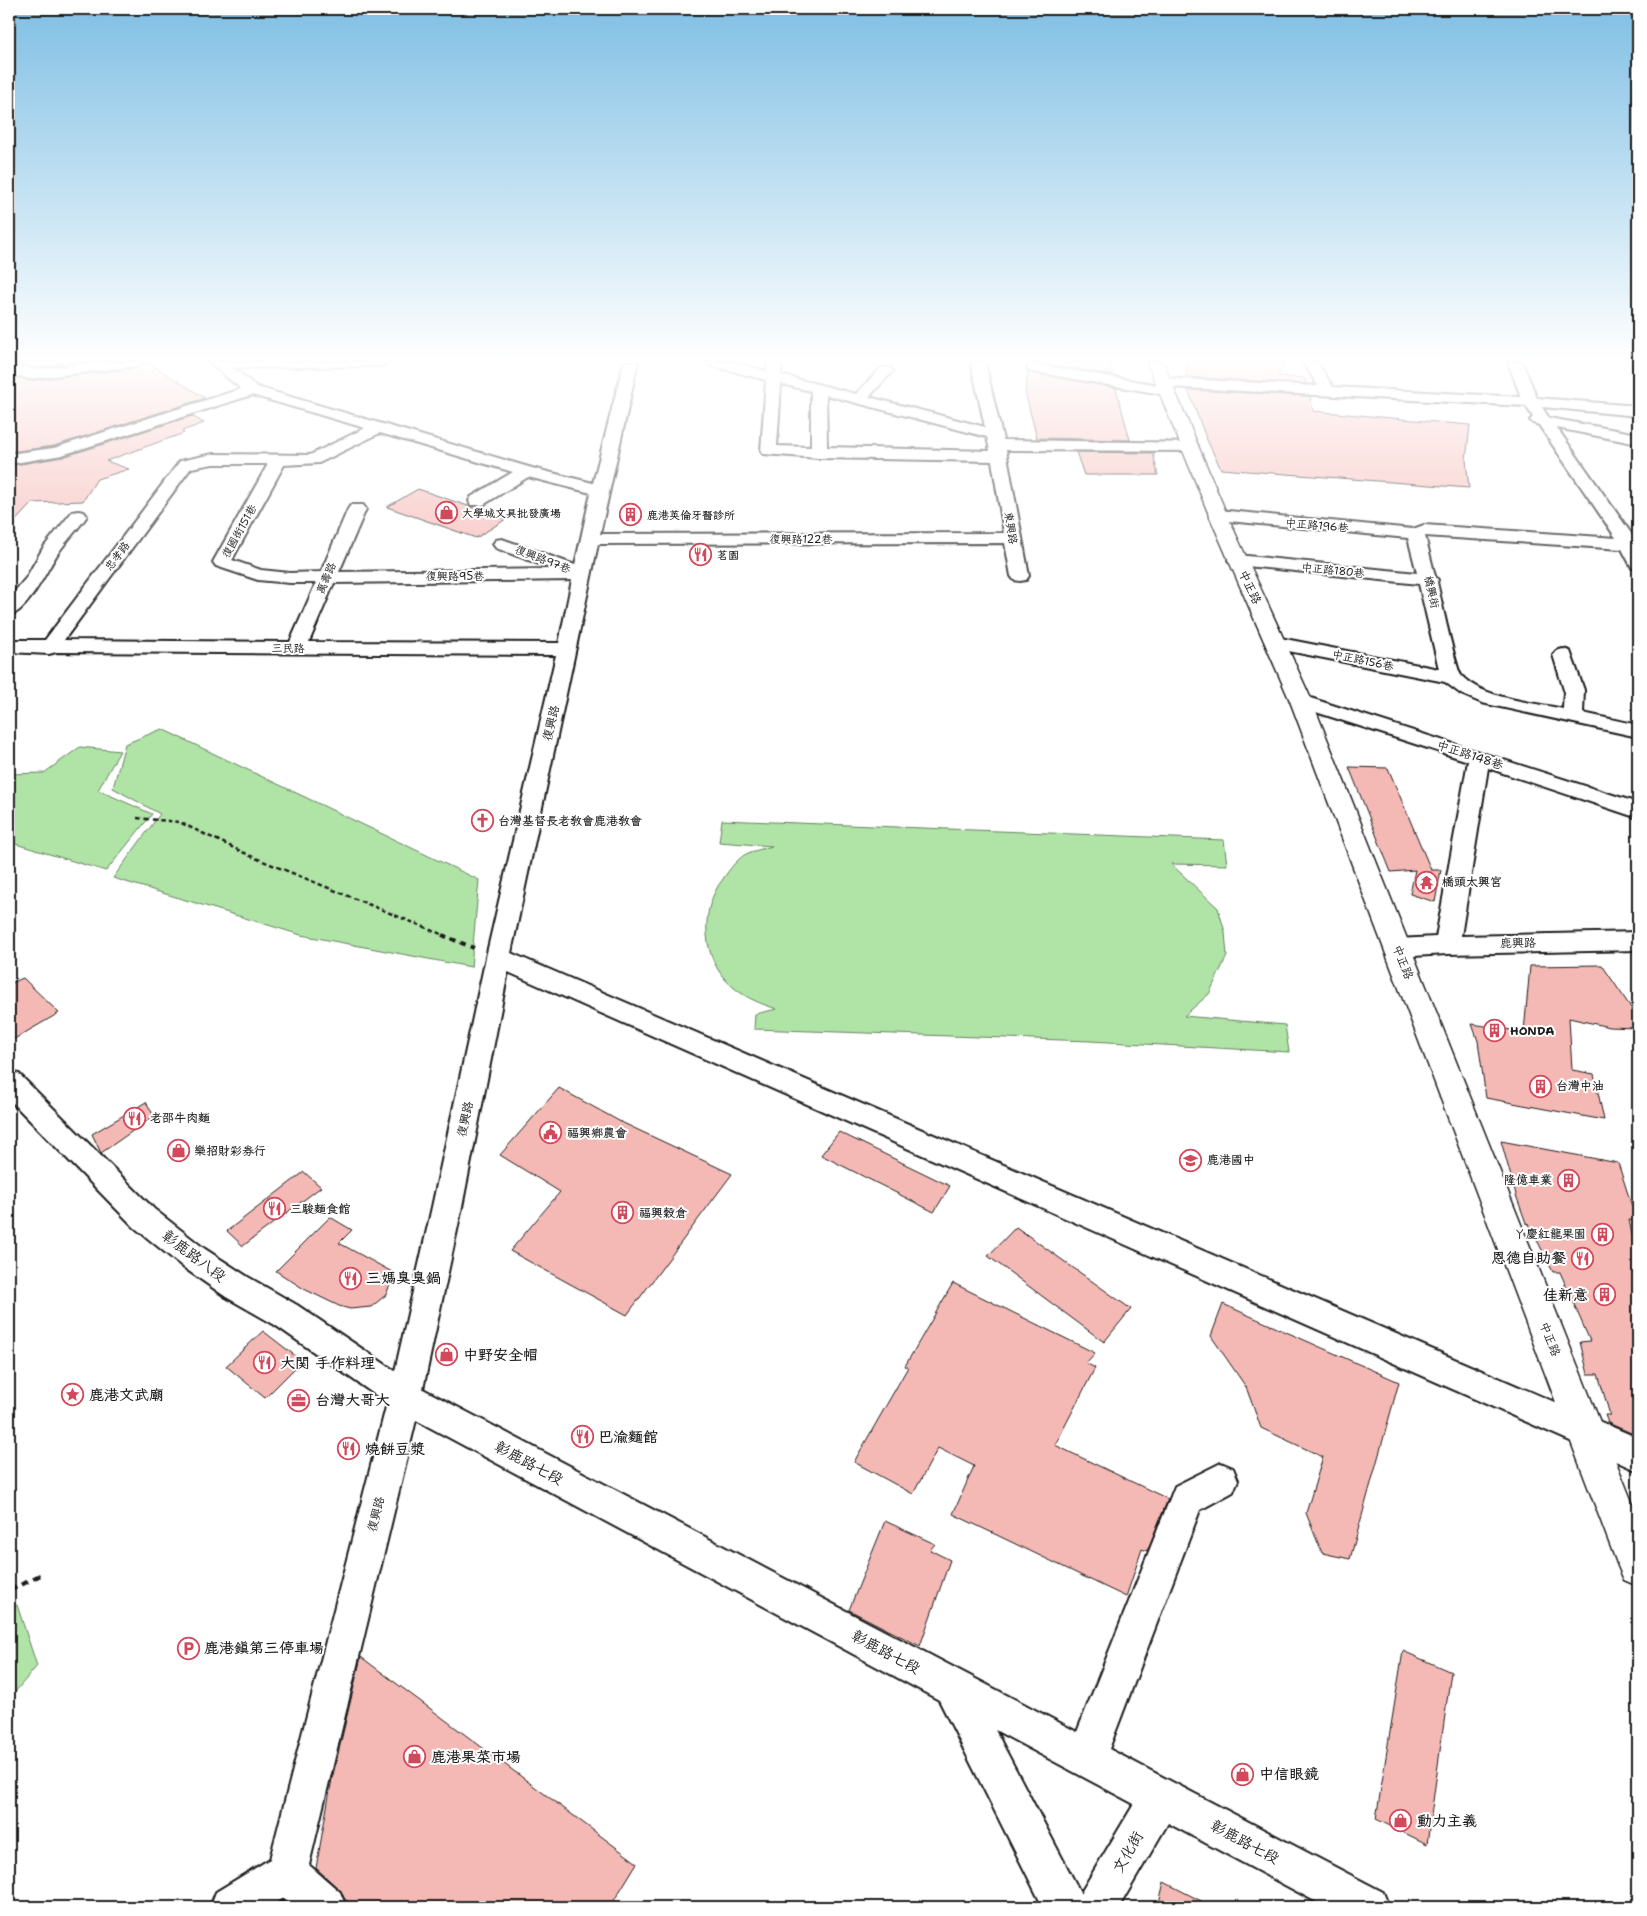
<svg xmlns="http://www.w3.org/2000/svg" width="1647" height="1916" viewBox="0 0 1647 1916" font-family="'Shantell Sans','LXGW WenKai TC',sans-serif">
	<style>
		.green { fill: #b0e4a6; stroke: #668061 }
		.building { fill: #f5b9b5; stroke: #1c1c1c }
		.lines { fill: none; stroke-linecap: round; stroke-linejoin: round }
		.minor-casing { stroke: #1c1c1c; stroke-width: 4 }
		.major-casing { stroke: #1c1c1c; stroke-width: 3 }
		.path-far2 { stroke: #1c1c1c; stroke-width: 2.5; stroke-dasharray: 4.5 3; stroke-linecap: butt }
		.path-far1 { stroke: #1c1c1c; stroke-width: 4; stroke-dasharray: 5.5 4.5; stroke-linecap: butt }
		.path { stroke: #1c1c1c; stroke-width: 4.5; stroke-dasharray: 8 5.5; stroke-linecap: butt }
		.minor { fill: #fff; fill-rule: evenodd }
		.major { fill: #fff; fill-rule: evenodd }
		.labels { text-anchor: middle; stroke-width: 4; stroke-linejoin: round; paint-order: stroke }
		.far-poi-label { font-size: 11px; font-weight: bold; fill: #1c1c1c; stroke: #fff; text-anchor: start }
		.far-street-label { font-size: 11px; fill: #1c1c1c; stroke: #fff }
		.street-label { font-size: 12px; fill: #1c1c1c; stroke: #fff }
		.poi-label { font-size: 12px; font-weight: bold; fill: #1c1c1c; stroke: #fff; text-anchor: start }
		.near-street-label { font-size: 15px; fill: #1c1c1c; stroke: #fff }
		.near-poi-label { font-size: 15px; font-weight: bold; fill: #1c1c1c; stroke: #fff; text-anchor: start }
	</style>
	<rect width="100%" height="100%" fill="#fff"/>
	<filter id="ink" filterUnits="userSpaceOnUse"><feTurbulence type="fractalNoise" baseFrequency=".02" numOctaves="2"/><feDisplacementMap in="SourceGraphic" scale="10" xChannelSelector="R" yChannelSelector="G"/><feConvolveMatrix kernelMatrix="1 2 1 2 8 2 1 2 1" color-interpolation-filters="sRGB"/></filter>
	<g filter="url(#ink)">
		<g class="green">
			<path d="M162,729L479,880L471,967L301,935L113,878L160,814L113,788L125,744Z"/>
			<path d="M80,747L120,751L98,790L152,814L106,871L9,842V774L44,773Z"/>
			<path d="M722,820L1224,840L1227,865L1171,864L1218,908L1225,932L1227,956L1209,994L1184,1016L1285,1025L1289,1052L1090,1041L754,1029L755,1014L777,1009C761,1004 746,998 733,987C701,961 699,909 723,879C729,870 737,859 746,854C754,850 764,849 772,846L719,842Z"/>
			<path d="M17,1605L37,1666L9,1699V1609Z"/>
		</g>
		<g class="building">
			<path d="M9,362H83L33,368L26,365L9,367Z"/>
			<path d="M147,362L205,398L54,446L9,452V379L21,378L28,381L137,368Z"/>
			<path d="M1074,362H1110L1113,375L1063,367L1064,364Z"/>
			<path d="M1187,362H1286L1278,376L1305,378L1306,384L1186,377Z"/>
			<path d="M1028,372L1116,388L1130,440L1037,438L1025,392Z"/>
			<path d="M1188,390L1310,396L1313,411L1470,425L1466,460L1469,488L1221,469L1206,438Z"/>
			<path d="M192,416L204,423L182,431L184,433L106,461L129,469L97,479L83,501L32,503L9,528V466L63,457Z"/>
			<path d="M1076,452L1153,453L1158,475H1084Z"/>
			<path d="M418,489L471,507L506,519L476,538L387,507Z"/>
			<path d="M1349,767L1388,768L1431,870H1441L1435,902L1410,894L1415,870L1391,872Z"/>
			<path d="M1602,965L1638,1018V1028L1609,1027L1569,1018L1572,1070L1594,1074L1604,1120L1486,1098L1478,1041L1472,1024L1524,1032L1530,966Z"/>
			<path d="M23,978L59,1013L9,1042V984Z"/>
			<path d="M559,1088L619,1121L732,1174L627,1315L510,1251L560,1192L500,1155Z"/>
			<path d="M146,1102L154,1116L101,1153L92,1134Z"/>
			<path d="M839,1132L950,1186L934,1212L821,1155Z"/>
			<path d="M1501,1141L1618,1163L1637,1222L1629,1220L1638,1263V1436L1608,1423L1605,1415H1610L1598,1374H1588L1580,1342L1590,1341L1560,1272H1553L1529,1224L1526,1223L1517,1198Z"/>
			<path d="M304,1172L321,1187L243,1246L227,1231Z"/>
			<path d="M330,1217L352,1230L339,1243L394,1273L386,1295L371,1307L350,1309L339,1306L304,1289L276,1271Z"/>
			<path d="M1016,1227L1131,1309L1104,1342L988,1256Z"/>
			<path d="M953,1283L1095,1353L1086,1363L1095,1368L1055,1445L1168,1499L1147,1551L1142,1549L1126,1597L953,1514L974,1466L938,1448L913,1494L854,1462L908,1367L905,1366Z"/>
			<path d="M1223,1304L1399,1382L1350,1559L1322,1553L1306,1513L1323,1457L1261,1428L1246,1387L1211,1336Z"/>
			<path d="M263,1331L302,1361L265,1398L226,1366Z"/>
			<path d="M885,1521L935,1544L930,1550L950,1560L920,1646L849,1610Z"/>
			<path d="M1403,1651L1451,1672L1427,1844L1376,1819Z"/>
			<path d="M361,1657L637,1863L610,1907H354L344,1898L341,1891L316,1868L332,1779Z"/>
			<path d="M1164,1882L1213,1907H1158Z"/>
		</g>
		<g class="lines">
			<defs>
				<g id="minor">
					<path d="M100,362H144L137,366L28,379L21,376L9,377V369L26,367L33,370Z"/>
					<path d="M209,362H389L382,366L233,368L257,387L532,468L593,483L624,362H638L600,534L1004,533L992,461L819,458L763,454L761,451L766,380L709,365L707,362H732L767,371L768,362H782L781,375L856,394L881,368H891L893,371L869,397L985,427L971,362H985L1003,440L1196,443L1198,446L1196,449L1190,451L1006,450L1029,576L1026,580L1020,581L1014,580L1011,576L1005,543L598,544L511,953L1638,1438V1471L508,972L462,1207L423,1389L1077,1732L1175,1486L1221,1463L1233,1468L1238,1480L1233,1492L1200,1510L1109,1749L1383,1892L1389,1907H1326L1168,1823L1119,1907H1043L939,1700L416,1420L309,1865L340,1892L346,1907H295L284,1898L269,1907H210L216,1892L270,1859L387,1403L275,1325L226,1297L183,1267L134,1227L9,1099V1071L19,1074L154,1209L205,1249L248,1277L297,1305L395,1371L432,1207L486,957L556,655L56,652L49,654L9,652V640H45L180,461L213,454L310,455L365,428L252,395L62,455L9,464V454L54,448L241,389ZM781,384L811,391V447L777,446ZM826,395L987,437L990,451L827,447ZM380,433L513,472L471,497L469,501L471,505H483L528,477L591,493L575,565L502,539L496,540L493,544L496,548L552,569L339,572L366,509L363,505H351L348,509L321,572L290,573L261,570L232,560L284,465L319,463ZM213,464H268L213,562L216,566L258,580L290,583H316L290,642L64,640L191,468ZM572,580L559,643L309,642L334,583ZM995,1730L1134,1804L1080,1894V1892Z"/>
					<path d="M1303,362H1317L1333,387L1521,397L1508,362H1522L1537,398L1638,406V416L1542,407L1549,418L1638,434V444L1557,428L1635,539L1638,540V569L1632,568L1622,549L1425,536L1435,576L1438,580L1437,582C1440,596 1456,668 1461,675C1480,698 1535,703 1563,709L1564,690L1553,655L1556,651L1563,649L1570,651L1584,690L1583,713L1638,725V737L1482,703L1461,694L1445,682L1268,647L1265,643L1268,639L1275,637L1439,669L1419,584L1237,565L1231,564L1228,560L1231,556L1237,555L1417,573L1408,538L1218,520L1212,519L1209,515L1212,511L1218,510L1413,529L1424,525L1616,538L1539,425L1533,423L1530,420L1533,417L1526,406L1167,387L1172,388L1174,391L1172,394L1167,395L1034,372L1029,371L1027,368L1029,365L1034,364L1159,385L1157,382L1159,379L1164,378L1318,386Z"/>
					<path d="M78,511L84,512L87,516C78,529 67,540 58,553C47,569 29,611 9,616V598L26,578L43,548L72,512Z"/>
					<path d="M1301,695L1638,803V818L1488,768L1461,936L1638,932V950L1447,954L1397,957L1388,954L1385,948L1388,942L1397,939L1436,937L1468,761L1294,705L1291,701L1294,697Z"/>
				</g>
				<path id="major" d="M1147,362H1163L1227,515L1312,701L1638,1517V1586L1624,1580L1618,1566L1290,701L1209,515Z"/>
			</defs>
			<use href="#minor" class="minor-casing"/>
			<use href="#major" class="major-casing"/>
			<path class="path-far2" d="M137,818L179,822L253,857L446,936"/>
			<path class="path-far1" d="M442,935L474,948"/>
			<path class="path" d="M9,1591L42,1574"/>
			<use href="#minor" class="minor"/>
			<use href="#major" class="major"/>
		</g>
	</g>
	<linearGradient id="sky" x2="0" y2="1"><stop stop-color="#7fbfe4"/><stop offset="0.57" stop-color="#fff"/><stop offset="1" stop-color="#fff" stop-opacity="0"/></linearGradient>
	<rect width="1647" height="630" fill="url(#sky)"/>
	<defs>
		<symbol id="shop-ring" viewBox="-11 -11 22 22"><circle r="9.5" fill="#fff" stroke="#d1495b" stroke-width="1.5"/><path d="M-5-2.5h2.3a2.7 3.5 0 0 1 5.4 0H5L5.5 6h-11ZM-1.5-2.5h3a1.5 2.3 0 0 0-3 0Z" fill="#d1495b"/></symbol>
		<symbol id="building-ring" viewBox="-11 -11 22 22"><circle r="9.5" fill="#fff" stroke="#d1495b" stroke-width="1.5"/><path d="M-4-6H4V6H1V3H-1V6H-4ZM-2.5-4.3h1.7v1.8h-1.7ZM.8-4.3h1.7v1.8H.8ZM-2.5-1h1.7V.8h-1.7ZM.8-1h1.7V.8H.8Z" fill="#d1495b"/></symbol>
		<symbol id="restaurant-ring" viewBox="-11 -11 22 22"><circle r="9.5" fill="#fff" stroke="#d1495b" stroke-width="1.5"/><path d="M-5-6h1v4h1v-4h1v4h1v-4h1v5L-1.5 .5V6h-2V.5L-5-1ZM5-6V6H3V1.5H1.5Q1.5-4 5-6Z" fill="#d1495b"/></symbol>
		<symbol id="church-ring" viewBox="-11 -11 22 22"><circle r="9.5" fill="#fff" stroke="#d1495b" stroke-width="1.5"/><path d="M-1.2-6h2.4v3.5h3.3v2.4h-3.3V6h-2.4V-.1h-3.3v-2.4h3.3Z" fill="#d1495b"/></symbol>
		<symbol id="temple-ring" viewBox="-11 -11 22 22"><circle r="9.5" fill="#fff" stroke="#d1495b" stroke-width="1.5"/><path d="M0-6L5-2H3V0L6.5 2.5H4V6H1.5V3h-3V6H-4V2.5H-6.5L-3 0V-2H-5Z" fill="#d1495b"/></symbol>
		<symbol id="civic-ring" viewBox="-11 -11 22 22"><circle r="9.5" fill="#fff" stroke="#d1495b" stroke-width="1.5"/><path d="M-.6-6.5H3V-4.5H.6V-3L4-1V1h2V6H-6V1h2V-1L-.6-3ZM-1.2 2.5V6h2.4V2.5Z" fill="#d1495b"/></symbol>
		<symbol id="school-ring" viewBox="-11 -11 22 22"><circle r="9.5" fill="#fff" stroke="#d1495b" stroke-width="1.5"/><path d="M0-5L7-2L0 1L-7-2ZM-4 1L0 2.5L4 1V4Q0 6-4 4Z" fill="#d1495b"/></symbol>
		<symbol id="sight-ring" viewBox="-11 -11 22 22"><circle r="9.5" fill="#fff" stroke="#d1495b" stroke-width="1.5"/><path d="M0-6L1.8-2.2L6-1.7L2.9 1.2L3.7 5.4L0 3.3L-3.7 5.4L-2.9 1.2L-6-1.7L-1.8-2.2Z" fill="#d1495b"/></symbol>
		<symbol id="office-ring" viewBox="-11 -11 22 22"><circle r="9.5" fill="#fff" stroke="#d1495b" stroke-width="1.5"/><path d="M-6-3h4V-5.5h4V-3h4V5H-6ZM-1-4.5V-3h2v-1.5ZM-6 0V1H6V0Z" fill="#d1495b"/></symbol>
		<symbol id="parking-ring" viewBox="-11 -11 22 22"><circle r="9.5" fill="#fff" stroke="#d1495b" stroke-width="1.5"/><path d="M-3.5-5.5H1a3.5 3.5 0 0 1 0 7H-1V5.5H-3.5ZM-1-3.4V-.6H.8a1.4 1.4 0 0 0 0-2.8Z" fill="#d1495b"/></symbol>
	</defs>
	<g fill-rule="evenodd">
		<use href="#shop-ring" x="434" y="500" width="25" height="25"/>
		<use href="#building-ring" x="618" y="502" width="25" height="25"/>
		<use href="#restaurant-ring" x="688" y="542" width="25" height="25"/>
		<use href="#church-ring" x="470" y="808" width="25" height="25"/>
		<use href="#temple-ring" x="1414" y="870" width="25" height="25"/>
		<use href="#building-ring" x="1482" y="1018" width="25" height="25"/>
		<use href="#building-ring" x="1528" y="1074" width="25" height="25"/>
		<use href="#restaurant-ring" x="122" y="1106" width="25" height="25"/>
		<use href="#civic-ring" x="538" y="1120" width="25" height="25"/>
		<use href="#shop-ring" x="166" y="1138" width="25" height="25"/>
		<use href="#school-ring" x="1178" y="1148" width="25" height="25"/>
		<use href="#building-ring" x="1556" y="1168" width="25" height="25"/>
		<use href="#restaurant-ring" x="262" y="1196" width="25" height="25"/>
		<use href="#building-ring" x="610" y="1200" width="25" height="25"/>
		<use href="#building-ring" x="1590" y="1222" width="25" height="25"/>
		<use href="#restaurant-ring" x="1570" y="1246" width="25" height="25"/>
		<use href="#restaurant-ring" x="338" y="1266" width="25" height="25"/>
		<use href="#building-ring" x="1592" y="1282" width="25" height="25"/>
		<use href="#shop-ring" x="434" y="1342" width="25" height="25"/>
		<use href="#restaurant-ring" x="252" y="1350" width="25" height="25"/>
		<use href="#sight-ring" x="60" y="1382" width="25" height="25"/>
		<use href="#office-ring" x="286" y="1388" width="25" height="25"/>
		<use href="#restaurant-ring" x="570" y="1424" width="25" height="25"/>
		<use href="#restaurant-ring" x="336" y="1436" width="25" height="25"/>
		<use href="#parking-ring" x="176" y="1636" width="25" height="25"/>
		<use href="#shop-ring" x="402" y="1744" width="25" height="25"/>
		<use href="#shop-ring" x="1230" y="1762" width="25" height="25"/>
		<use href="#shop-ring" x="1388" y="1808" width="25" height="25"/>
	</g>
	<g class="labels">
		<g class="far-poi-label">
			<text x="462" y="517">大學城文具批發廣場</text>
			<text x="647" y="519">鹿港英倫牙醫診所</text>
			<text x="717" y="559">茗園</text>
		</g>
		<g class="far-street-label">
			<text transform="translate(1317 525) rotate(5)" y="4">中正路196巷</text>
			<text transform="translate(1011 528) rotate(81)" y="4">東興路</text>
			<text transform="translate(239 531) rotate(-61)" y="4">復國街151巷</text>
			<text x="801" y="543">復興路122巷</text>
			<text transform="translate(117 556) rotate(-53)" y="4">忠孝路</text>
			<text transform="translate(543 559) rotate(21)" y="4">復興路97巷</text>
			<text transform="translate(1333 570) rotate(6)" y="4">中正路180巷</text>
			<text x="455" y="580">復興路95巷</text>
			<text transform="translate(326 578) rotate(-67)" y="4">萬壽路</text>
			<text transform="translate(1432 592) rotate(77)" y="4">橋興街</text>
			<text x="288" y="652">三民路</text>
			<text transform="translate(1363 660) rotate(12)" y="4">中正路156巷</text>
		</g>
		<g class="street-label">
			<text transform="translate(1250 587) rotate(65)" y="4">中正路</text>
			<text transform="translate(551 723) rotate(-77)" y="4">復興路</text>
			<text transform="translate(1470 755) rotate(18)" y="4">中正路148巷</text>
			<text transform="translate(1518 943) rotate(-1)" y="4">鹿興路</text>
			<text transform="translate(1403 962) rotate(69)" y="4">中正路</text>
			<text transform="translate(465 1119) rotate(-78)" y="4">復興路</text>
			<text transform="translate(1550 1339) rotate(69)" y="4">中正路</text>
			<text transform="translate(376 1514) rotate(-76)" y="4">復興路</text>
		</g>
		<g class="poi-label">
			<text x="498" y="825">台灣基督長老教會鹿港教會</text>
			<text x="1442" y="886">橋頭太興宮</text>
			<text x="1510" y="1035">HONDA</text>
			<text x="1556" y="1090">台灣中油</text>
			<text x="150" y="1122">老邵牛肉麵</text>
			<text x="567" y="1137">福興鄉農會</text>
			<text x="194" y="1155">樂招財彩券行</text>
			<text x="1207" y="1164">鹿港國中</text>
			<text x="1552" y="1184" text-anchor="end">隆億車業</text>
			<text x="290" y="1213">三駿麵食館</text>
			<text x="639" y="1217">福興穀倉</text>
			<text x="1586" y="1238" text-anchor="end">ㄚ慶紅龍果園</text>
		</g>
		<g class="near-street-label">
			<text transform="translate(194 1256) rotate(37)" y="5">彰鹿路八段</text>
			<text transform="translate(529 1463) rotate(28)" y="5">彰鹿路七段</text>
			<text transform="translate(886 1652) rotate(28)" y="5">彰鹿路七段</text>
			<text transform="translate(1245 1842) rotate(28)" y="5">彰鹿路七段</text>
			<text transform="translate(1128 1852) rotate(-60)" y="5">文化街</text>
		</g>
		<g class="near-poi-label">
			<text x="1566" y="1263" text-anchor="end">恩德自助餐</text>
			<text x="366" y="1283">三媽臭臭鍋</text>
			<text x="1588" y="1300" text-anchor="end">佳新意</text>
			<text x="463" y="1360">中野安全帽</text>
			<text x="280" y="1368">大関 手作料理</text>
			<text x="89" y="1400">鹿港文武廟</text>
			<text x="315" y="1405">台灣大哥大</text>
			<text x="598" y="1442">巴渝麵館</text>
			<text x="365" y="1454">燒餅豆漿</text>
			<text x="204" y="1653">鹿港鎮第三停車場</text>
			<text x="431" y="1762">鹿港果菜市場</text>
			<text x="1259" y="1779">中信眼鏡</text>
			<text x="1417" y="1826">動力主義</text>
		</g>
	</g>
	<rect width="1647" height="1916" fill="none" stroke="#fff" stroke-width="30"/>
	<rect x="15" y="15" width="1617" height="1886" fill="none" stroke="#1c1c1c" stroke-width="2" filter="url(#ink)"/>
</svg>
